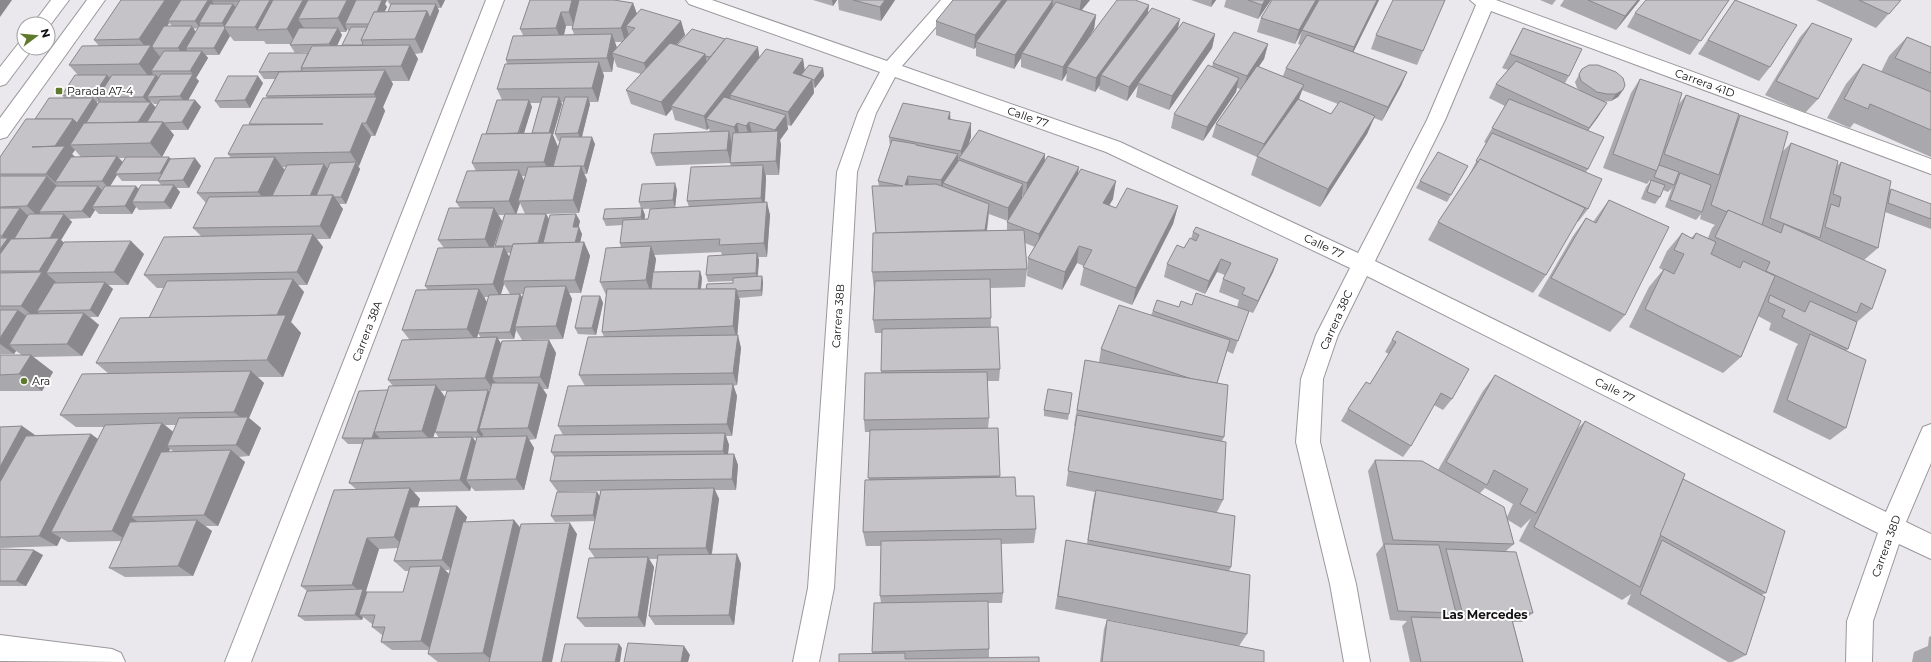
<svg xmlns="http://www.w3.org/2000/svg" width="1931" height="662" viewBox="0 0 1931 662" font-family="Montserrat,sans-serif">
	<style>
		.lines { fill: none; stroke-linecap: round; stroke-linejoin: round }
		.minor-casing { stroke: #9a989d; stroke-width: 2 }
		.tertiary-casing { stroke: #9a989d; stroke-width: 2 }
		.secondary-casing { stroke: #9a989d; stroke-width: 2 }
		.minor { fill: #fff; fill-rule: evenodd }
		.tertiary { fill: #fff; fill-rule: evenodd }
		.secondary { fill: #fff; fill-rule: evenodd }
		.wall { fill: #a9a8ac; fill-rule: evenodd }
		.shaded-wall { fill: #8a888c }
		.building { fill: #c5c3c8; stroke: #8a888c }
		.poi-dot { fill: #607a2d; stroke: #fff; stroke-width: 1.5 }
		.labels { text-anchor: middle; stroke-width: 4; stroke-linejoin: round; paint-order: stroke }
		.street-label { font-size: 11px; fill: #121113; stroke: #fff }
		.poi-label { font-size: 11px; fill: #121113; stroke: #fff; text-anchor: start }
		.neighbourhood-label { font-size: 12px; font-weight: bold; fill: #121113; stroke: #fff }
	</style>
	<rect width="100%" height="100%" fill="#eae7ed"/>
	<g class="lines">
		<defs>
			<g id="minor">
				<path d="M486,0H504L251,662H225Z"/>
				<path d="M686,0H712L887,61L941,0H959L902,66L1120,142L1358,253L1427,120L1476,5L1470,0H1496L1931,159V174L1491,11L1445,120L1375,261L1886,512L1923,427L1931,424V463L1906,522L1931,534V559L1899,544L1873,621L1872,662H1846L1847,621L1878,533L1367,276L1338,335L1323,379L1320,442L1356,584L1370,662H1344L1330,584L1296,442L1301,379L1316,335L1350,268L1106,152L895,77L876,113L857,172L834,588L819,662H793L808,588L837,172L858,113L880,72L689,4Z"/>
			</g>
			<path id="tertiary" d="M0,635L112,649L121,653L125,662L0,661Z"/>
			<g id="secondary">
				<path d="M51,0H69L48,28V24H33Z"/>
				<path d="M87,0H105L7,137L0,139V118Z"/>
				<path d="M24,42V48H33L6,84L0,86V67L18,44Z"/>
			</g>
		</defs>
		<use href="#minor" class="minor-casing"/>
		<use href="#tertiary" class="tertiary-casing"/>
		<use href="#secondary" class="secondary-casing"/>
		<use href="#minor" class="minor"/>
		<use href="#tertiary" class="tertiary"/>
		<use href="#secondary" class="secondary"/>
	</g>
	<g class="wall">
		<path d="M121,0H387L385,4L387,7L384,12H388L391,6L387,0H445L441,8H438L439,11L422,53L415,54L418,59L409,81H391L393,84L383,107L385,111L375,136H371L359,166H358L360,169L346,204H339L343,209L330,239H317L323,247L307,285H298L304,292L291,322L301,333L283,377H258L264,383L249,418L261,428L249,456L238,457L245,462L218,526H205L212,531L193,576L125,577L109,568L121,541L68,542L61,538L57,546L0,548V427L22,426L35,435L91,434L98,439L104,427H76L60,415L109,374L96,363L149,318L164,288H157L144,275L201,236L193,228L206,203L197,193L231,158L228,154L250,125L249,124L268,98L266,96L275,79H264L259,72L309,52L295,53L290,45L291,44H266L264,41H234L230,36L219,55H206L208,58L196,78L199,81L188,100H195L201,107L188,130H170L174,135L162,157L201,166L189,188H176L180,192L171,209L139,210L136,207L132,214H99L95,210L90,218L69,219L72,222L61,240L64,243L144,254L128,285H108L113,289L98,317H90L99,325L82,356L33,357L53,372L42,391H0V355H22L16,351L14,354H0V157L35,119L64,98L62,95L78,75L69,65L99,46L94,40ZM169,23L172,26H168ZM198,28L196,32L193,29ZM347,29L349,31L342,45L337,46L342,35L340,32H346ZM101,101L102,102L98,104L96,102H101ZM151,101L154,104H158L155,108L151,102ZM75,150L81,157H75L72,154ZM119,158H125L123,162ZM283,167H286L285,170ZM117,175L122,181H158L161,185L139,189L110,186ZM165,425H176L173,432ZM170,449L174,452H169Z"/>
		<path d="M530,0H617L618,1L633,3L637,14L681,21L685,35L676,45L760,57L803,59L805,71L823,68L824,76L815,88L814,87V93L791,126L787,125L788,129L780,140L781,145L779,175H766V178L765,202L770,215L767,257H758L759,260L758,277L762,276L763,283L762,296L739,298L740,301L737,335L741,348L737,385L733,386L737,396L732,436H726L729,445L728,454H734L738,465L736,490H715L719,499L712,554H737L741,564L734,625H655L649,616L658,559H649L654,567L645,627H585L577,618L595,558L589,549L595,521L555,522L551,516L600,496L601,491L558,492L550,481L555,458L551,452L563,435L558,426L585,386L579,375L604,337L602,332L606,295L600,282L621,248L620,243L623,225L606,226L603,219L641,208L639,202L677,190L675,208L643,209L645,215L644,219H648L689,207L687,201L731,166L730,163L656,166L651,153L710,132L709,128L707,130L675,120L672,109L666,116L631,104L626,90L641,74L617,67L614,59L612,72H603L604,76L598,102H589L590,104L582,137L595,144L587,174H584L587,180L579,213L546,214L549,219L580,221L578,227L582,234L580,242H584L590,256L581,293H569L572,299L563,339L522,340L516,330L514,339H498L501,345L549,340L556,353L548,389H543L547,395L536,439L529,440L534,448L524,490L475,491L471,487L470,491L414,492L420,499L418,507L457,506L467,517L465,522L514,520L520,528L577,534L489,662H438L428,654L429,650H392L381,642L382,635L372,627V624L363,617L362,620L305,621L298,616L307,591L301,586L357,490L349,483L362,444H348L342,438L388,390L393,386L388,380L409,339L402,330L428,290L425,286L444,248L438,240L460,208L456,202L476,171L472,163L502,100L497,89L507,64L506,60L523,35L520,29ZM566,26H572V29L574,34L564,35ZM615,42H622L617,48ZM561,102H564L555,134L558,141H560L558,147L553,135L562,104ZM530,103H540L532,133H524L532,107ZM522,176H525L524,181ZM520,203L525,214H516ZM498,215H504L495,246L496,247H494L502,221ZM721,252L722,255L706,275L708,282L733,281V283L706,289H701L702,278L700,271L654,272L656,259L654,255ZM507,253H511L509,257ZM504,284L510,294H523L522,297L520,294H501ZM485,297H489L478,333L481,338H477ZM477,390H490L489,392ZM441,391H447L445,397ZM445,398L435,432L439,438H433ZM473,438H477L476,442ZM398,548L394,561L405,571H409L403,592H367L366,591L379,549ZM445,570H450L449,574Z"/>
		<path d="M813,0H837L833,6Z"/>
		<path d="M838,0H895L881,21L839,10Z"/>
		<path d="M953,0H1090L1082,10L1096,15L1094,29L1087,40L1149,5L1147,15L1178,30L1215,34L1212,48L1169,110L1136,97L1138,85L1127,101L1099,89L1100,85L1095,92L1066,81L1067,73L1062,81L1021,67V58L1014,69L976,56V47L974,49L936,35V21Z"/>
		<path d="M1191,0H1216L1211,7Z"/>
		<path d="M1226,0H1271L1258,19L1224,7Z"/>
		<path d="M1319,0H1379L1353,52L1407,72L1401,86L1382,121L1374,118L1367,134L1320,207L1251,175L1257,157L1212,137L1216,124L1240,89L1237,88L1236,92L1203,141L1171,128L1174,114L1212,67L1213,63L1268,44L1264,59L1258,67L1283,76L1286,68L1301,45L1298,44L1302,31L1295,44L1257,32L1261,18ZM1302,90L1338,104L1331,114L1298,99Z"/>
		<path d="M1445,0L1417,65L1371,49L1376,35Z"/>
		<path d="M1540,0H1556L1552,5Z"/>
		<path d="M1564,0H1640L1616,30L1560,6Z"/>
		<path d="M1729,0L1690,55L1627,27L1635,13Z"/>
		<path d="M1735,0L1770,67L1759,81L1698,54Z"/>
		<path d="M1816,0H1901L1876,28Z"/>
		<path d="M1812,23L1818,99L1805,113L1765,95L1800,37Z"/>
		<path d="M1523,28L1569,76L1565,83L1581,91L1577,88L1575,82L1582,69L1623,90L1618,97L1611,101L1603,102L1598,117L1588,131V169L1586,172L1588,209L1578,222L1577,221L1546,275L1533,293L1428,240L1438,222L1470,175H1469L1486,143L1484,142L1505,106L1489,98L1496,84L1508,70L1502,68Z"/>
		<path d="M1907,37L1931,47V157L1854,123L1850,128L1827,118L1846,84L1863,64L1881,72L1889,56Z"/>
		<path d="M1640,79L1679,104L1686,95L1738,118L1740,115L1782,152L1791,143L1837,166L1841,162L1889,191L1891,189L1931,204V229L1885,212L1878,248L1864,260L1872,309L1857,322L1848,349L1846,351V428L1830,440L1773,412L1796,347L1798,344L1769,330L1771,323L1758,316L1741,357L1723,373L1629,327L1649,287L1663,270L1659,268L1667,251L1682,233L1691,238L1696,233L1708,238L1712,228L1715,225L1700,219L1701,214L1696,220L1665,207L1672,188L1668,192L1663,190L1660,197L1655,204L1641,199L1646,187L1650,182V180L1647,184L1603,168L1631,93Z"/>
		<path d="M263,83L250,108H220L215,101Z"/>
		<path d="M951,119L971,137L968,146L1045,154V162L1078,174L1113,199L1109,205L1116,208L1178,206L1173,224L1132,305L1080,285L1084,266L1077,263L1062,290L1027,276L1028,258L1035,247L1025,243L1027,269L1025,287L990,288L991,327L1000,369L999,381H987L989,418L988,428H998L1000,477L1016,496L1036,529L1034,543L1001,544L1003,593L1002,603H988L989,649V658L839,662L872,654V652L881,603L880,596L881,546H866L863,532L869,480L870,432H865L864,420L881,373L882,333H875L873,320L874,289L872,272L876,233L879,186L878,181L890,146L889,137ZM1022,195L1024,196L1007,222V231H987L989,214L1008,221L1022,198Z"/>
		<path d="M1468,166L1447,202L1416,188L1420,181Z"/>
		<path d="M1609,200L1625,315L1610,332L1538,296L1573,236L1586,218L1593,222Z"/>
		<path d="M1193,232L1278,259L1273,272L1253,313L1237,307L1239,300L1219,292L1223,279L1225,275L1217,272L1205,294L1164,277L1167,264L1184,248L1191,239Z"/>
		<path d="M600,296L603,303L596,335L578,334L575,328Z"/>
		<path d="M1192,305L1249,311L1233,354L1227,351L1217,383L1224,437L1222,441L1223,500L1217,512L1231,567L1229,571L1247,634L1239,646L1055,609L1066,540L1087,544L1093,501L1095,492L1066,486L1075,426H1074L1085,360L1105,364L1099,362L1101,349L1151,315L1153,311Z"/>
		<path d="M1397,331L1452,399L1443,410L1434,405L1411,446L1403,457L1341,421L1348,409L1370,384L1389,354L1385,352Z"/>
		<path d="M1495,375L1576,430L1585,421L1683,479L1766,593L1762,595L1746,655L1732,662H1728L1627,604L1631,594L1622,600L1519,541L1531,518L1521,528L1508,520L1514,544L1506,551L1533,613L1522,622H1513L1523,662H1410L1402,626L1407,621L1390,620L1376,554L1383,545L1368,471L1375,460L1438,470L1483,391ZM1485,488L1513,504L1507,517L1480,493Z"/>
		<path d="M1072,393L1068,420L1044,416V410Z"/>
		<path d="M0,549L43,555L26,586H0Z"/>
		<path d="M1107,620L1264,662H1100L1104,629Z"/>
		<path d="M1931,636V662H1912L1914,652L1928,646L1929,637Z"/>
	</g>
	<g class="shaded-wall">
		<path d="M0,0H12L0,17Z"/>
		<path d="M165,0H184L168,21L169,23L153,48L162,59L151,71L153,73L150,78L139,64L148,50L139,39Z"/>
		<path d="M208,0H214L212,1L214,5L199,23L201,27L200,28L195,21Z"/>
		<path d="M270,0H287L257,30L255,27Z"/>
		<path d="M303,0H319L298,19L304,28L296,44L287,29Z"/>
		<path d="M347,0H360L345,24L347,29L346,32L338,18Z"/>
		<path d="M382,0H387L385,4L387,7L375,32L371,24Z"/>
		<path d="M437,0H445L441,8Z"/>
		<path d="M572,0H581L574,26L569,12Z"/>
		<path d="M832,0H837L833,6Z"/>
		<path d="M885,0H895L881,21L880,7Z"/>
		<path d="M1002,0H1012L976,42V47L974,49L975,35Z"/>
		<path d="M1053,0L1052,14L1022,53L1021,58L1014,69L1015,55Z"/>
		<path d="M1081,0H1090L1079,13Z"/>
		<path d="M1212,0H1216L1211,7Z"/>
		<path d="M1265,0H1271L1258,19L1262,5Z"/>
		<path d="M1316,0H1319L1295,44L1299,30Z"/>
		<path d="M1377,0H1379L1349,61L1354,47Z"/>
		<path d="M1638,0H1640L1616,30L1625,16Z"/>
		<path d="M633,3L638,17L626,26L629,35L625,42L621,28Z"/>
		<path d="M233,4L239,11L225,27L222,23Z"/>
		<path d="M436,4L439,11L422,53L415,39L427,11Z"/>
		<path d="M1149,5L1147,19L1101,75L1100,85L1095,92L1096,78Z"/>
		<path d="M561,12L566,26L562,42L556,28Z"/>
		<path d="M1096,15L1094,29L1070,68L1067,67V73L1062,81L1063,67Z"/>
		<path d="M1180,19L1177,33L1138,83V85L1127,101L1129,87Z"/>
		<path d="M681,21L685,35L648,77L644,63Z"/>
		<path d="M192,26L197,34L186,48L187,50L184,56L178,48Z"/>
		<path d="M225,28L230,36L219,55L214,48Z"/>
		<path d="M338,28L342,35L334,52L329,44Z"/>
		<path d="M612,34L617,48L612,53L614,59L612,72L607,58Z"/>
		<path d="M1215,34L1212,48L1169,110L1172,96Z"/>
		<path d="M1268,44L1264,59L1243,90L1247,76Z"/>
		<path d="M410,45L418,59L409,81L401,66Z"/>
		<path d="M758,47L760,61L730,95L731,99L706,119L709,128L707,130L704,116Z"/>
		<path d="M202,51L208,58L196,78L199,81L186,104L180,96L193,74L190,71Z"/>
		<path d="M705,54L708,68L671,106L672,109L666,116L661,102Z"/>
		<path d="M803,59L805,74L803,77L793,73Z"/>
		<path d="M599,62L604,76L598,102L592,88Z"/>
		<path d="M823,68L824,76L815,88L814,80Z"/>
		<path d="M385,70L393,84L383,107L385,111L375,136L366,123L376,98L374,94Z"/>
		<path d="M1407,72L1401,86L1382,121L1388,107Z"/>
		<path d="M107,75L114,82L98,97L101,101V102L94,95Z"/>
		<path d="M156,75L163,82L147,97L157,109L149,123L137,124L149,104L143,97Z"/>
		<path d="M258,76L263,83L250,108L245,100Z"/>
		<path d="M1239,78L1236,92L1203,141L1207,127Z"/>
		<path d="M812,79L814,93L791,126L788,112Z"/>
		<path d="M1304,85L1299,99L1260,158L1264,144Z"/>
		<path d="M1623,90L1618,97L1611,101L1616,94Z"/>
		<path d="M559,97L562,104L553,135L558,147L551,175L544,162L548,136Z"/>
		<path d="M588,97L590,104L581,140L578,133Z"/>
		<path d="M93,98L99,105L70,145L75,150L72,154L78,160L55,182L60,187L46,174L61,152L55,146L73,119Z"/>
		<path d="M195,100L201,107L188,130L182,122Z"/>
		<path d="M529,100L532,107L521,143L518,136Z"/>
		<path d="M1607,103L1598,117L1579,142L1589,128Z"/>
		<path d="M950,112L951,126L948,119Z"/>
		<path d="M786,115L788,129L780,140L781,145L779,175L776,161L778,142L775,130Z"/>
		<path d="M1375,116L1367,134L1320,207L1328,189Z"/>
		<path d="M163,122L174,135L162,157L150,143Z"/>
		<path d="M749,122L753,136L750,140L746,126Z"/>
		<path d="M362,123L371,136L359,166L350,152Z"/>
		<path d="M737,123L740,137L737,141L734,127Z"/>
		<path d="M971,123V137L963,159H961V151Z"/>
		<path d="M729,131L732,145L731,163L727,150Z"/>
		<path d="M592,137L595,144L587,174L584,166Z"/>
		<path d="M958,154V168L943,183V191L942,194L941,180Z"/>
		<path d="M1045,154L1044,168L1026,197L1027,183Z"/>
		<path d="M117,156L124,164L115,174L117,175L109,188L102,181Z"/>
		<path d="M169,157L176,164L166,181L160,173Z"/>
		<path d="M275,157L285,171L269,205L258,192Z"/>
		<path d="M195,158L201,166L189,188L183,180Z"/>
		<path d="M356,162L360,169L346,204L341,197Z"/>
		<path d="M324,164L329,171L318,197H310Z"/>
		<path d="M763,165L766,178L764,211L761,198Z"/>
		<path d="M581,166L587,180L579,213L573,200Z"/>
		<path d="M1079,167L1077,180L1038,248L1039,234Z"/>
		<path d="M519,170L525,183L518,201L520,203L516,215L509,201Z"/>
		<path d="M47,176L61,190L39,212L44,217L42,220L27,206Z"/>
		<path d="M908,176L909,190L905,185Z"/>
		<path d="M1116,181L1113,199L1100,221L1103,203Z"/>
		<path d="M675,183L677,190L675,208L673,200Z"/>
		<path d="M1023,184L1022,198L1008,221V208Z"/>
		<path d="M174,185L180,192L171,209L164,202Z"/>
		<path d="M98,186L105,193L92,207L95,210L90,218L82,211Z"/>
		<path d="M136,186L143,193L132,202L136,207L132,214L125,206Z"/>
		<path d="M333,195L343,209L330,239L320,226Z"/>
		<path d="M767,202L770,215L767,257L764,243Z"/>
		<path d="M989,204L988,218L985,244V230Z"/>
		<path d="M1178,206L1173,224L1132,305L1136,288Z"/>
		<path d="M20,208L35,222L0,271V250L6,240L2,236Z"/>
		<path d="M494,208L502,221L492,252L485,239Z"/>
		<path d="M642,208L645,215L644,224L641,217Z"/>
		<path d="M64,214L72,222L61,240L74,252L46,273L56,282L37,311L40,314L37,319L21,306L42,273L39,271L47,242Z"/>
		<path d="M546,214L550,221L543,245H538Z"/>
		<path d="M576,214L580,221L577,234L573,227Z"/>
		<path d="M579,227L582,234L578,252L575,245Z"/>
		<path d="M313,234L323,247L307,285L297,272Z"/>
		<path d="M131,241L144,254L128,285L114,272Z"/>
		<path d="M584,242L590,256L581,293L575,280Z"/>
		<path d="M651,246L656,259L651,293L646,280Z"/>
		<path d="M1079,246L1077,263L1062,290L1065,272Z"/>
		<path d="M504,247L511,260L503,281L504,284L500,297L493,284Z"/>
		<path d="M757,253L759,260L757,280L756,273Z"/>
		<path d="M1221,259L1217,272L1205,294L1209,281Z"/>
		<path d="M1278,259L1273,272L1253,313L1258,301Z"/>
		<path d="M700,271L702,278L700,296L698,289Z"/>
		<path d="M762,276L763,283L762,296L761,290Z"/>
		<path d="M293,279L304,292L291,322L301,333L283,377L267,360L277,315Z"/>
		<path d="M105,282L113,289L98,317L90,310Z"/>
		<path d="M566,286L572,299L563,339L556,326Z"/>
		<path d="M479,289L487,302L476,341L467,329Z"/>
		<path d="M736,289L740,301L737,339L733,326Z"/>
		<path d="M520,294L524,301L515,327L516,330L514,339L510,332Z"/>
		<path d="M600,296L603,303L596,335L592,328Z"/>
		<path d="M18,310L34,322L9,345L16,351L14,354L0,344V338Z"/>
		<path d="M84,313L99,325L82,356L67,344Z"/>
		<path d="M738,335L741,348L737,385L733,373Z"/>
		<path d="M497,337L505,350L492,378L496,383L494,390L485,378Z"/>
		<path d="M549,340L556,353L548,389L540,377Z"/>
		<path d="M31,355L53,372L42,391L19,374Z"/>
		<path d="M251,371L264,383L249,418L261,428L249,456L236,445L246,422L234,412Z"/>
		<path d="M539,383L547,395L536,439L528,428Z"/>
		<path d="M733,384L737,396L732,436L727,424Z"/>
		<path d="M436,385L445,397L432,442L422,431Z"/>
		<path d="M488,390L493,396L479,429L483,434L482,438L477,432Z"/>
		<path d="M162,423L177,435L167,446L170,449L139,516L131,517L137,521L128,541L112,531Z"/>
		<path d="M22,426L39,438L0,483V467Z"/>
		<path d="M374,432L380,438L378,444L372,438Z"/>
		<path d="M725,433L729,445L727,462L723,451Z"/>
		<path d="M91,434L107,446L51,532L61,538L57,546L39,536Z"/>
		<path d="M527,436L534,448L524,490L516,479Z"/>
		<path d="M472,437L481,448L466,480L471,487L470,491L460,480Z"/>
		<path d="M231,450L245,462L218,526L204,515Z"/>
		<path d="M734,454L738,465L736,490L732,479Z"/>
		<path d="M410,488L420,499L405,548L394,537Z"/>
		<path d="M714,488L719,499L711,558L706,548Z"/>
		<path d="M597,492L601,498L596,521L593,515Z"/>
		<path d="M457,506L467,517L452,570L442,560Z"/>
		<path d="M197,520L212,531L193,576L178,566Z"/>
		<path d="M514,520L523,531L493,661L483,653Z"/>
		<path d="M570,523L577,534L552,662H542Z"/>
		<path d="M367,538L379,549L366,591L370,594L359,615L363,617L362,620L355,615L362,593L352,585Z"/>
		<path d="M34,550L43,555L26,586L16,581Z"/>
		<path d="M737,554L741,564L734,625L729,615Z"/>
		<path d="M648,557L654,567L645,627L638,617Z"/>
		<path d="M441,566L451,576L432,650L421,641Z"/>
		<path d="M619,644L622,648L620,662H615Z"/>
		<path d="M684,646L690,655L688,662H681Z"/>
	</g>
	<g class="building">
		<path d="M121,0H165L139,39L94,40Z"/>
		<path d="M181,0H208L195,21H168Z"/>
		<path d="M212,0H240L239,1H212Z"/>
		<path d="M240,0H270L255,27H224Z"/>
		<path d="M273,0H303L287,29L257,30Z"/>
		<path d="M308,0H347L338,18L298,19Z"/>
		<path d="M356,0H382L377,12H374L369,24H345Z"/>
		<path d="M530,0H572L569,12H561L556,28L520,29Z"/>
		<path d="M579,0H614L633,3L621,28L572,29Z"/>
		<path d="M853,0H885L880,7Z"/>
		<path d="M953,0H1002L975,35L936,21Z"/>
		<path d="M1007,0H1053L1015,55L976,42Z"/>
		<path d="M1117,0H1135L1149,5L1096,78L1067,67Z"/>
		<path d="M1248,0H1265L1262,5Z"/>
		<path d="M1272,0H1316L1299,30L1261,18Z"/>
		<path d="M1319,0H1377L1354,47L1302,30Z"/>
		<path d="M1393,0H1445L1423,51L1376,35Z"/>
		<path d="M1588,0H1638L1625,16Z"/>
		<path d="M1646,0H1729L1701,41L1635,13Z"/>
		<path d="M1735,0L1797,25L1770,67L1708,40Z"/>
		<path d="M1859,0H1901L1889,14Z"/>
		<path d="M1056,2L1096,15L1063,67L1022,53Z"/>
		<path d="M210,4H233L222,23H199Z"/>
		<path d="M391,4H436L430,18L427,11L388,12Z"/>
		<path d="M1152,8L1180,19L1129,87L1101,75Z"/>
		<path d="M641,9L681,21L644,63L612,53L635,28L626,26Z"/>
		<path d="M427,11L415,39L361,40L374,12Z"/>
		<path d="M1183,22L1215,34L1172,96L1138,83Z"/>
		<path d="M1812,23L1852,39L1818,99L1776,81Z"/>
		<path d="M164,26H192L178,48H153L152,46Z"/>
		<path d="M199,26H225L224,27L225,28L214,48H186Z"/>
		<path d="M351,27H367L361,40L363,43L362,45H342Z"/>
		<path d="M299,28H338L329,44L290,45Z"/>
		<path d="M1523,28L1582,49L1569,76L1510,54Z"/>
		<path d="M692,29L725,39L710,57L705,56V54L677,45Z"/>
		<path d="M1234,32L1268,44L1247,76L1213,63Z"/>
		<path d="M612,34L607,58L506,60L513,36Z"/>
		<path d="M1307,35L1407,72L1388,107L1286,68Z"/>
		<path d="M1907,37L1931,47V73L1895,58Z"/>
		<path d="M726,38L758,47L704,116L671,106Z"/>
		<path d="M670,43L705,54L661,102L626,90Z"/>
		<path d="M151,45L139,64L69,65L82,46Z"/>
		<path d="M410,45L401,66L301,68L312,46Z"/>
		<path d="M766,49L803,59L793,73L812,79L788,112L730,95Z"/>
		<path d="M164,51H202L190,71H151Z"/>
		<path d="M269,53H308L301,68L302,70V71L259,72Z"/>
		<path d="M1516,61L1607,103L1589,128L1496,84Z"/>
		<path d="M599,62L592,88L497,89L505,64Z"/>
		<path d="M1863,64L1931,92V130L1870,104L1868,109L1844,99Z"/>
		<path d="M809,65L823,68L814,80H813L812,79L801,75Z"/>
		<path d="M1208,65L1239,78L1207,127L1174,114Z"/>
		<path d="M1589,65H1598L1616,72L1623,78L1625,85L1623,90L1616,94H1607L1597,92L1581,81L1579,74L1582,69Z"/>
		<path d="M1257,66L1304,85L1264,144L1216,124Z"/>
		<path d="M385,70L374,94L266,96L279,72Z"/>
		<path d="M161,74H193L180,96L147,97Z"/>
		<path d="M75,75H107L94,95H62Z"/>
		<path d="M112,75H156L143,97H98Z"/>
		<path d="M228,76H258L245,100L215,101Z"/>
		<path d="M1640,79L1682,93L1657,171L1613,154Z"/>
		<path d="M1686,95L1739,114L1719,175L1664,154Z"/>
		<path d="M377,97L366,123H362L350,152L228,154L243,125L323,124H249L263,98Z"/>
		<path d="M542,97H559L549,133H532Z"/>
		<path d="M565,97H588L578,133L555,134Z"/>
		<path d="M724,97L786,115L775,130L749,122L746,126L737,123L734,127L706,119Z"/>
		<path d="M49,98H93L77,123L73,119H35Z"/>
		<path d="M1298,99L1331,114L1340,101L1375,116L1328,189L1257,156Z"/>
		<path d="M1509,99L1604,137L1588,169L1492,128Z"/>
		<path d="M160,100H195L182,122L164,123L163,122H147Z"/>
		<path d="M497,100H529L518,133L486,134Z"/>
		<path d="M99,102H151L138,122L86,123Z"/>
		<path d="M903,103L950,112L948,119L971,123L961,151L889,137Z"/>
		<path d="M1740,115L1788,132L1762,225L1728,210L1727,212L1711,205Z"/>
		<path d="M26,119H73L55,146L32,147L65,146L46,174H0V157Z"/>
		<path d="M163,122L150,143L70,145L84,123Z"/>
		<path d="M979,130L1045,154L1027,183L959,158Z"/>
		<path d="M729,131L727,150L651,153L654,134Z"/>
		<path d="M778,131L776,161L730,163L733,133Z"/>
		<path d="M552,133L544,162L472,163L482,134Z"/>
		<path d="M1492,133L1602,179L1588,209L1480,159L1479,162L1476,161Z"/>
		<path d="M561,137H592L584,166L553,167Z"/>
		<path d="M892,140L916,144V145L958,154L941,180L908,176L905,185L936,184L989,204L985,230L876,233L872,186H903L878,181Z"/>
		<path d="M1791,143L1838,161L1820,238L1770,218Z"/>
		<path d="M1438,152L1468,166L1451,195L1420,181Z"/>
		<path d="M117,156L102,181L55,182L71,157Z"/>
		<path d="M1048,156L1079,167L1039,234L1007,222Z"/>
		<path d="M126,157H169L160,173L115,174Z"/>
		<path d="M275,157L258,192L197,193L215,158Z"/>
		<path d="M195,158L183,180L158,181L170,159Z"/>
		<path d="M1480,159L1585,208L1546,275L1438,222Z"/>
		<path d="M959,160L1023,184L1008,208L943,183Z"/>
		<path d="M356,162L341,197H334L333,195L316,196L330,163Z"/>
		<path d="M1841,162L1891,181L1878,248L1825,227L1831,204L1839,207L1841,197L1833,194Z"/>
		<path d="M324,164L310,196H272L287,165Z"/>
		<path d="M763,165L761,198L687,201L691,167Z"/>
		<path d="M1659,165L1679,172L1674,185L1654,177Z"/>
		<path d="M581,166L573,200L518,201L528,167Z"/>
		<path d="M1081,169L1116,181L1103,203L1116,208L1127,188L1178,206L1136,288L1083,267L1092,250L1079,246L1065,272L1028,258Z"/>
		<path d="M519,170L509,201L456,202L467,171Z"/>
		<path d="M1680,173L1711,185L1702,212L1670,200Z"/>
		<path d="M0,176H47L27,206L0,207Z"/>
		<path d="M1651,180L1665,185L1660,197L1647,192Z"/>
		<path d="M675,183L673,200L639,202L642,184Z"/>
		<path d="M141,185H174L164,202H132Z"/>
		<path d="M56,186H98L82,211L39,212Z"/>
		<path d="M105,186H136L125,206L92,207Z"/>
		<path d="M1891,189L1931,204V219L1888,203Z"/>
		<path d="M333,195L320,226L193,228L209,197Z"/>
		<path d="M1609,200L1669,227L1625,315L1551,278L1586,218L1596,223Z"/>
		<path d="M767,202L764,243L719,245L720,239L620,243L623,220L648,219L650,209Z"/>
		<path d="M0,208H20L2,236H0Z"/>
		<path d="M449,208H494L485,239L438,240Z"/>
		<path d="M642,208L641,217L603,219L605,209Z"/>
		<path d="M1728,210L1781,233L1784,224L1886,270L1872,309L1861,303L1857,313L1766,271L1770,262L1715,237Z"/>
		<path d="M29,214H64L50,238L14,239Z"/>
		<path d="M505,214H546L538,243L513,244V246H495Z"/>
		<path d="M576,214L573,227H579L575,243H543L550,215Z"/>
		<path d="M1196,227L1278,259L1258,301L1242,294L1245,288L1223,279L1231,263L1221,259L1209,281L1167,264L1177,245L1184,248L1190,238L1196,241L1199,235L1193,232Z"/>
		<path d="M1024,230L1027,269L872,272L873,233Z"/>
		<path d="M1682,233L1693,239L1696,233L1716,242L1711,254L1740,268L1743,261L1775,276L1741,357L1645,309L1664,269L1674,274L1684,254L1674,250Z"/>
		<path d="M313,234L297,272L144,275L164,237Z"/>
		<path d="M0,238H8L0,249Z"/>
		<path d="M59,238L39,271H0V254L11,239Z"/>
		<path d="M131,241L114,272L46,273L64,242Z"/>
		<path d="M584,242L575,280L503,281L513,244Z"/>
		<path d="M651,246L646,280L600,282L606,248Z"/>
		<path d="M504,247L493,284L425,286L438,248Z"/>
		<path d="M757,253L756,273L706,275L708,256Z"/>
		<path d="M700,271L698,289H651L653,272Z"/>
		<path d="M42,272L21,306H0V273Z"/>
		<path d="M762,276L761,290L737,291L736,289H706L707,284L733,283V278Z"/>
		<path d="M293,279L277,315L149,318L167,281Z"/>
		<path d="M990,279L991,318L873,320L875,281Z"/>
		<path d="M105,282L90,310L37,311L54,283Z"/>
		<path d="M566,286L556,326L515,327L525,287Z"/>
		<path d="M479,289L467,329L402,330L416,290Z"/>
		<path d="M607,289H736L733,326L602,332Z"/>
		<path d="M1196,293L1249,311L1238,341L1153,311L1157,300L1179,307L1181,301L1192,305Z"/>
		<path d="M520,294L510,332L478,333L489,295Z"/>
		<path d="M1770,295L1805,312L1810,301L1857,322L1848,349L1782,317L1785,310L1768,302Z"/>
		<path d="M582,296H600L592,328H575Z"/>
		<path d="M1119,305L1230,340L1217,383L1192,379L1101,349Z"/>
		<path d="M0,310H18L0,338Z"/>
		<path d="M84,313L67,344L9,345L27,314Z"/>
		<path d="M286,315L267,360L96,363L120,318Z"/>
		<path d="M998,327L1000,369L881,371L882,329Z"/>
		<path d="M1397,331L1469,369L1452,399L1441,393L1411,446L1348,409L1366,382L1370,384L1396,342L1392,340Z"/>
		<path d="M1810,334L1866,360L1846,428L1787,400Z"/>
		<path d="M738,335L733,373L579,375L588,337Z"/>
		<path d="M497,337L485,378L388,380L402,340Z"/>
		<path d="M549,340L540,377L492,378L502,341Z"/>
		<path d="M0,355H31L19,374L0,375Z"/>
		<path d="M1085,360L1228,385L1224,437L1077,410Z"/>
		<path d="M251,371L234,412L60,415L82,374Z"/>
		<path d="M987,372L989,418L864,420L865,373Z"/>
		<path d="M1495,375L1581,421L1536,513L1520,504L1528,489L1494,470L1487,485L1446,462Z"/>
		<path d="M492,383H539L528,428L479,429Z"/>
		<path d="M733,384L727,424L558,426L568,386Z"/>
		<path d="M436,385L422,431L374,432L389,386Z"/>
		<path d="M1048,389L1072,393L1069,414L1044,410Z"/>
		<path d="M388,390L372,438H342L359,391Z"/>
		<path d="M488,390L477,432H435L447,391Z"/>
		<path d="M1077,415L1226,442L1223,500L1068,471Z"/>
		<path d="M248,417L236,445L167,446L179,418Z"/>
		<path d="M1585,421L1685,474L1640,587L1534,527Z"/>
		<path d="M162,423L112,531L51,532L105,425Z"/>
		<path d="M22,426L0,467V427Z"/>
		<path d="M998,428L1000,476L868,478L870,430Z"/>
		<path d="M725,433L723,451L551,452L555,435Z"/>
		<path d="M91,434L39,536L0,537V482L26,436Z"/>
		<path d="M527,436L516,479L466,480L477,437Z"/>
		<path d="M472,437L460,480L349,483L364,439Z"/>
		<path d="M231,450L204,515L131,517L161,452Z"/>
		<path d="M734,454L732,479L550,481L555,456Z"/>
		<path d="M1375,460L1422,461L1504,507L1514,544L1393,540Z"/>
		<path d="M1015,477L1016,496H1034L1036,529L863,532L865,480Z"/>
		<path d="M1683,479L1785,531L1766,593L1660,535Z"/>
		<path d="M410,488L394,537L367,538L352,585L301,586L334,490Z"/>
		<path d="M714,488L706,548L589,549L601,490Z"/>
		<path d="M1096,490L1235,516L1231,567L1088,540Z"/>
		<path d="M557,492H597L593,515L551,516Z"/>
		<path d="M457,506L442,560L394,561L410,507Z"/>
		<path d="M197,520L178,566L109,568L130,522Z"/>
		<path d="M514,520L483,653L428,654L463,522Z"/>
		<path d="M570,523L542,662H489L521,524Z"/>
		<path d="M1001,539L1003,593L880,596L881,541Z"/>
		<path d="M1066,540L1250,575L1247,634L1058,596Z"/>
		<path d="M1662,540L1765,597L1746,655L1640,594Z"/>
		<path d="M1384,544L1439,545L1456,613L1398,611Z"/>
		<path d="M0,549L34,550L16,581H0Z"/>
		<path d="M1446,549L1516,552L1533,613L1462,611Z"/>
		<path d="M737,554L729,615L649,616L658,555Z"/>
		<path d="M648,557L638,617L577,618L589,558Z"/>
		<path d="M441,566L421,641L381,642L385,627H372L375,615H359L367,592H403L410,567Z"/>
		<path d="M363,589L355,615L298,616L307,591Z"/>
		<path d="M988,601L989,649L872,652L874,603Z"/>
		<path d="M1411,617L1512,620L1523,662H1421Z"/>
		<path d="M1107,620L1264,651V662H1102Z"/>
		<path d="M628,643L684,646L681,662H624Z"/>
		<path d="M565,644H619L615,662H561Z"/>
		<path d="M905,653V659L1039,657V662H839V654Z"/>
	</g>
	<g class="poi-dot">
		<rect x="55" y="87" width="8" height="8" rx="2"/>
		<circle cx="24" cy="381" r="4"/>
	</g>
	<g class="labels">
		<g class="street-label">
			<text transform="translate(1705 83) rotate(20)" y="4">Carrera 41D</text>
			<text transform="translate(1028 117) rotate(19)" y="4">Calle 77</text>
			<text transform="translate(1324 246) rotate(25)" y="4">Calle 77</text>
			<text transform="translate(838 316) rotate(-86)" y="4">Carrera 38B</text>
			<text transform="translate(1336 320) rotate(-66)" y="4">Carrera 38C</text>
			<text transform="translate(367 331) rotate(-69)" y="4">Carrera 38A</text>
			<text transform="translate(1615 390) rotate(26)" y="4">Calle 77</text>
			<text transform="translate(1886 546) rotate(-70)" y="4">Carrera 38D</text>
		</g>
		<g class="poi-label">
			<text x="67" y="95">Parada A7-4</text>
			<text x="32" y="385">Ara</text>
		</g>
		<g class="neighbourhood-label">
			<text x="1485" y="619">Las Mercedes</text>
		</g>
	</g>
	<g transform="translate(36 36) rotate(74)"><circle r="19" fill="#ffffff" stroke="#a0a0a1"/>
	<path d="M0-3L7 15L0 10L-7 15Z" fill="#607a2d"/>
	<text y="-6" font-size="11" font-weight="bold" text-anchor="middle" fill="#121113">N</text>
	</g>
</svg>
